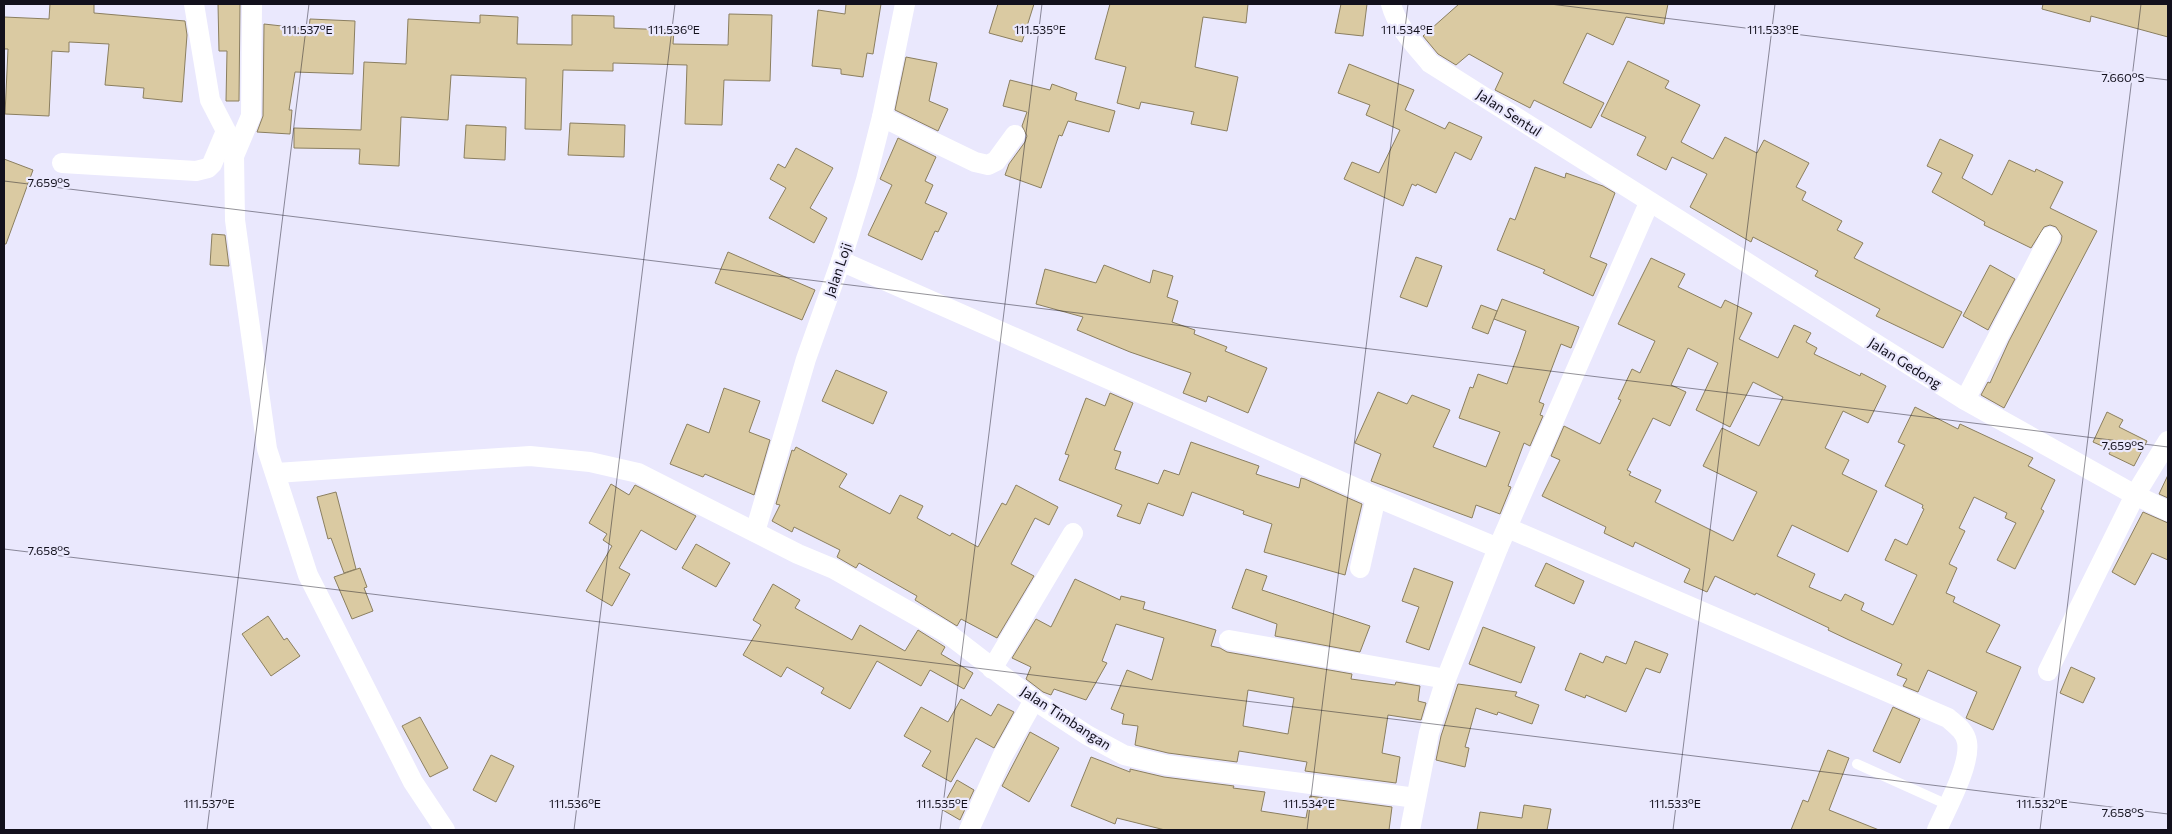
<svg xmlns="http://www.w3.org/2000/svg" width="2172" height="834" viewBox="0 0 2172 834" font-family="Commissioner,sans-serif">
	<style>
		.building { fill: #dacaa2; stroke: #8b7f60; fill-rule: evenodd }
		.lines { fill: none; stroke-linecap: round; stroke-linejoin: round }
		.service { stroke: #fff; stroke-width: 10 }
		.minor { stroke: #fff; stroke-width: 20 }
		.ticks { fill: none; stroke: #12101c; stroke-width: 1; stroke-opacity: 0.45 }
		.labels { text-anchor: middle; stroke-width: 4.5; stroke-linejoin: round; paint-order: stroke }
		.street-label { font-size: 14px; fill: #12101c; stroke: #eae8fd }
		.ticks-label { font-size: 12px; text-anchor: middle; fill: #12101c; stroke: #eae8fd; stroke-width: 4.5; stroke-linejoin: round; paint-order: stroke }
	</style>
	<rect width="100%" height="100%" fill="#eae8fd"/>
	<g class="building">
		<path d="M50,4H94V13L185,21L187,35L182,102L143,98L144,88L105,85L109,44L69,42V52L52,51L49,116L5,114L8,49H4V17L49,19Z"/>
		<path d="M218,4H240L239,101H226L227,51H219Z"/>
		<path d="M846,4H881L873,54L867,53L863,77L841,74V69L812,66L818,10L845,14Z"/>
		<path d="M998,4H1034L1022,42L989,33Z"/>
		<path d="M1110,4H1248L1246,23L1203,17L1195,67L1238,77L1227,131L1191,124L1194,112L1141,102L1139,109L1117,103L1126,67L1095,59Z"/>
		<path d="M1341,4H1367L1363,36L1335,33Z"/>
		<path d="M1459,4H1668L1664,24L1626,17L1613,45L1587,33L1563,83L1604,103L1591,128L1534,100L1530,108L1495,90L1503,73L1469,54L1456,65L1438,54L1423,36Z"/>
		<path d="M2043,4H2168V37L2091,16L2090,22L2042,9Z"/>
		<path d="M729,14L772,15L770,81L724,80L722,125L685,124L687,65L613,63V71L563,70L561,130L525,129L526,78L451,75L448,120L401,117L399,166L359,164L360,149L294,148V128L361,130L364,62L406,64L408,19L480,23V15L518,17L517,44L572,45V15L614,16V28L674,30L673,44L728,45Z"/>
		<path d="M310,19L355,21L353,74L295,72L289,110H292L290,134L257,132L263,116L264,24L309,29Z"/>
		<path d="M906,57L937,63L929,101L948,109L938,131L895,110Z"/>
		<path d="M1628,61L1669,81L1665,88L1700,105L1681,142L1713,159L1725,137L1757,153L1764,140L1809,163L1796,187L1806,192L1802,200L1842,221L1837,230L1863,243L1854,258L1962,312L1943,348L1876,316L1880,309L1815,276L1818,271L1753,237L1751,242L1690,207L1707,174L1672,157L1666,170L1637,155L1646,137L1601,116Z"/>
		<path d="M1349,64L1414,90L1405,110L1445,129L1449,122L1482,137L1471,160L1455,152L1436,193L1417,184L1416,186L1412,184L1403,206L1344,179L1352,162L1379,173L1400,130L1366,115L1370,105L1338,93Z"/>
		<path d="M1010,80L1050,90L1052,84L1077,93L1075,100L1115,111L1109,132L1068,121L1062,136L1059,135L1041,188L1005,175L1009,164L1025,142L1027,136L1022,126L1027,112L1003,106Z"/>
		<path d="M570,123L625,125L624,157L568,155Z"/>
		<path d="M466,125L506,127L505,160L464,158Z"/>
		<path d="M898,138L936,157L925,181L933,185L925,203L947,213L938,232L935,231L922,260L868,235L892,185L880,179Z"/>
		<path d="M1940,139L1973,155L1962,178L1992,195L2009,160L2035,172L2036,169L2063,182L2050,208L2097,231L2004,408L1981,395L1988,382L1990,383L2009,341L2061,242L2062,236L2056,227L2050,225L2044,227L2031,248L1984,225L1985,222L1932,192L1942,173L1927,166Z"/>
		<path d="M796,148L833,168L810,208L827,218L814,243L769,218L786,188L770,179L778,164L785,168Z"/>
		<path d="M4,159L33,170L6,244H4Z"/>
		<path d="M1535,167L1565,178L1566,173L1603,186L1615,193L1590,257L1607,264L1593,296L1543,273L1545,270L1497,250L1510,218L1515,220Z"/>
		<path d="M212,234L225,235L229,266L210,265Z"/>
		<path d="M728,252L815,290L802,320L715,283Z"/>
		<path d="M1416,257L1442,266L1427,307L1400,297Z"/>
		<path d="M1651,258L1685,274L1678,287L1721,308L1725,300L1752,313L1739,339L1778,358L1794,325L1811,333L1806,342L1817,348L1814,354L1860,376L1861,373L1886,386L1868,423L1843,411L1825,448L1849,460L1842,474L1877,491L1848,552L1792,525L1777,556L1815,574L1809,587L1841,601L1845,594L1864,603L1861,610L1893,625L1917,575L1885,560L1895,539L1907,545L1924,509L1922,508L1923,505L1885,486L1905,445L1898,442L1915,407L1958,429L1960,424L2033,458L2028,466L2055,480L2041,509L2044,511L2015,569L1997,560L2016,523L2005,518L2007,513L1974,497L1959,528L1965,531L1949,564L1957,568L1946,593L1955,597L1953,602L2000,625L1986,652L2021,667L1993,730L1966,718L1977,692L1928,670L1918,692L1903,686L1907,679L1897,675L1902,664L1849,640L1828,630L1829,628L1756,593L1755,595L1715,576L1707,592L1684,582L1690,569L1635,542L1633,547L1604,533L1606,527L1542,496L1560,460L1551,456L1564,426L1600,444L1621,400L1618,399L1632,369L1640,373L1655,341L1618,324ZM1688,348L1718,363L1696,410L1730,427L1753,382L1783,397L1759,446L1722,428L1703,466L1757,492L1733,541L1655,502L1661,490L1629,475L1631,472L1627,470L1653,418L1670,426L1686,392L1671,385Z"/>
		<path d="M1104,265L1150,283L1153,270L1173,276L1167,297L1178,301L1172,322L1195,330L1194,334L1227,347L1225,351L1267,368L1248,413L1208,396L1206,402L1183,393L1191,373L1130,352L1077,330L1083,317L1036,304L1045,269L1096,283Z"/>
		<path d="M1990,265L2015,279L1988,330L1963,316Z"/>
		<path d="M1502,299L1579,327L1571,348L1561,344L1539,402L1544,404L1540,415L1543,416L1530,446L1524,443L1508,486L1511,487L1500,514L1476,505L1472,518L1371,481L1381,454L1355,443L1378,392L1407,404L1412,395L1450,410L1433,447L1486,467L1500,432L1459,418L1470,387L1473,388L1478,374L1507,384L1520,349L1526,331L1494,319Z"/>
		<path d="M1481,305L1497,311L1488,334L1472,328Z"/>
		<path d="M836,370L887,392L873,424L822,401Z"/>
		<path d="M724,388L760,401L749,432L770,440L754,495L705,474L703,477L670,464L687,424L709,433Z"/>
		<path d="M1110,393L1133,403L1114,450L1121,452L1115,469L1158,484L1164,470L1179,475L1191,442L1259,466L1256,474L1299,488L1301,478L1305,479L1362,504L1345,575L1264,552L1272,524L1243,514L1244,511L1192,492L1183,516L1148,503L1140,524L1117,516L1122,505L1059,480L1069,455L1065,454L1086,398L1105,406Z"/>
		<path d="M2107,412L2123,420L2119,427L2147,441L2134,466L2109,454L2111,450L2093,442Z"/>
		<path d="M796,447L847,474L839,487L890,514L900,495L923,506L917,518L950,536L952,533L978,547L1002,503L1006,505L1016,485L1058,507L1049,525L1035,518L1011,564L1034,576L997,638L961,619L957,626L915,600L917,596L859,563L856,568L837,557L840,550L794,527L792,532L772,521L780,505L776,504L792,450L794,451Z"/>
		<path d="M2168,475V498L2159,494Z"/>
		<path d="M611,484L629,495L635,485L696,516L676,550L641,530L619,568L630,574L612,606L586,591L612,546L603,540L607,534L589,523Z"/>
		<path d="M336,492L356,569L344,573L331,538L328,539L317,497Z"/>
		<path d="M2143,512L2168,523V560L2152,553L2135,585L2112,572Z"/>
		<path d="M696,544L730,563L716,587L682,568Z"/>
		<path d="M1546,563L1584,581L1574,604L1535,586Z"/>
		<path d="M360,568L367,587L364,588L373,611L352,619L334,577Z"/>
		<path d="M1414,568L1453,582L1429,650L1406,642L1419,607L1402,601Z"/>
		<path d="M1246,569L1267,576L1262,590L1370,626L1360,652L1275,636L1277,624L1232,608Z"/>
		<path d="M1075,579L1120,600L1121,596L1145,602L1143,609L1216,630L1211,646L1220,648L1227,652L1352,674L1351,679L1395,685L1396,682L1420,686L1418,701L1426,703L1421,720L1388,715L1382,753L1400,757L1396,783L1305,771L1307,762L1239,751L1237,762L1168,753L1135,745L1138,726L1122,724L1124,714L1111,709L1127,670L1152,680L1164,638L1116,624L1102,661L1107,663L1086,700L1054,689L1051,695L1043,692L1026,679L1031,667L1012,658L1036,619L1051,627ZM1248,690L1294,698L1288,734L1243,726Z"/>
		<path d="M773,584L800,600L795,608L852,640L860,625L905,651L918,630L945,647L941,654L973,673L964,689L930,670L921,686L877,661L850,709L821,693L824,688L787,667L781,677L743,655L761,625L753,620Z"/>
		<path d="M268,616L284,640L287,638L300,656L271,676L242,634Z"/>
		<path d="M1483,627L1535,647L1521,683L1469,664Z"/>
		<path d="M1635,641L1668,654L1660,673L1646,668L1626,712L1586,695L1585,698L1565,690L1580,653L1603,663L1606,656L1626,664Z"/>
		<path d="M2071,667L2095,678L2083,703L2060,693Z"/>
		<path d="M1458,684L1517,692L1515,696L1539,705L1532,724L1498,712L1497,715L1476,708L1465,747L1469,748L1465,767L1436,760L1441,736Z"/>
		<path d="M961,699L991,716L998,704L1014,712L994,748L976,738L951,782L922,766L931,751L904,736L921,707L948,722Z"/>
		<path d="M1893,707L1920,719L1900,763L1873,751Z"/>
		<path d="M420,717L448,768L430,777L402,726Z"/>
		<path d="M1030,732L1059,748L1029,802L1002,786Z"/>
		<path d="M1828,750L1849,758L1829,810L1879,830H1791L1803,800L1808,802Z"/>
		<path d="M491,755L514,766L496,802L473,790Z"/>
		<path d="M1091,757L1130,772V769L1164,777L1234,786L1233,788L1265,792L1261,811L1306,818L1310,796L1392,807L1389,830H1165L1117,818L1115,824L1071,806Z"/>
		<path d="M957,780L974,790L960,820L941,809Z"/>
		<path d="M1524,805L1551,809L1547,830H1477L1480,812L1522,818Z"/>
	</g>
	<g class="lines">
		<path class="service" d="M1857,764L1948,805"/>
		<g class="minor">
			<path d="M252,4L251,116L234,156L235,220L267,449L308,575L413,782L445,830"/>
			<path d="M1391,4C1397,27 1415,45 1430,63L1965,400L2135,495L2168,511"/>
			<path d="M882,117L975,162L988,165L996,161L1015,135"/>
			<path d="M62,163L196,171L208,168L212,164L226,131L210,100L194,4"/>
			<path d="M841,261L1376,497L1498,548"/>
			<path d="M1965,400L2050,237"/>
			<path d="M276,473L530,456L590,462L638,473L798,554L834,569L947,633L1034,700L1087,735L1124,755L1166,765L1416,798"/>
			<path d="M1508,528L1948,718C1956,725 1965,731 1967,742C1971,765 1946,809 1937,830"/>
			<path d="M755,532L806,359L841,261L866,180L882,117L905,4"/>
			<path d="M1360,568L1376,497"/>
			<path d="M1229,640L1446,679"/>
			<path d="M992,669L1073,533"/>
			<path d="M2048,671L2135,495L2168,441"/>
			<path d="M969,830L1002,757L1034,700"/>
			<path d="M1410,830L1429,733L1446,679L1498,548L1649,203"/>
		</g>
	</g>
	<path class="ticks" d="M1550,4L2168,80M4,181L2168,447M4,549L2168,814M207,830L309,4M574,830L675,4M940,830L1042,4M1307,830L1408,4M1673,830L1775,4M2040,830L2141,4"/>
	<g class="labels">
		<g class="street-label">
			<text transform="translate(1509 113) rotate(33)" y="5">Jalan Sentul</text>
			<text transform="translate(838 270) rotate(-71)" y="5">Jalan Loji</text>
			<text transform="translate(1905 363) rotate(32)" y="5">Jalan Gedong</text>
			<text transform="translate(1066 718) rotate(33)" y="5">Jalan Timbangan</text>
		</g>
	</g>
	<g class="ticks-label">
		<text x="307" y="34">111.537°E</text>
		<text x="674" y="34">111.536°E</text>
		<text x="1040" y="34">111.535°E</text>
		<text x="1407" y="34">111.534°E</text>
		<text x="1773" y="34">111.533°E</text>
		<text x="2123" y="82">7.660°S</text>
		<text x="49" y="187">7.659°S</text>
		<text x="2123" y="450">7.659°S</text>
		<text x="49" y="555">7.658°S</text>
		<text x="209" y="808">111.537°E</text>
		<text x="575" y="808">111.536°E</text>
		<text x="942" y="808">111.535°E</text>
		<text x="1309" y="808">111.534°E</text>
		<text x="1675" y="808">111.533°E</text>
		<text x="2042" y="808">111.532°E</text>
		<text x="2123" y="817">7.658°S</text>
	</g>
	<rect width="2172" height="834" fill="none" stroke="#12101c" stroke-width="10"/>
</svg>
